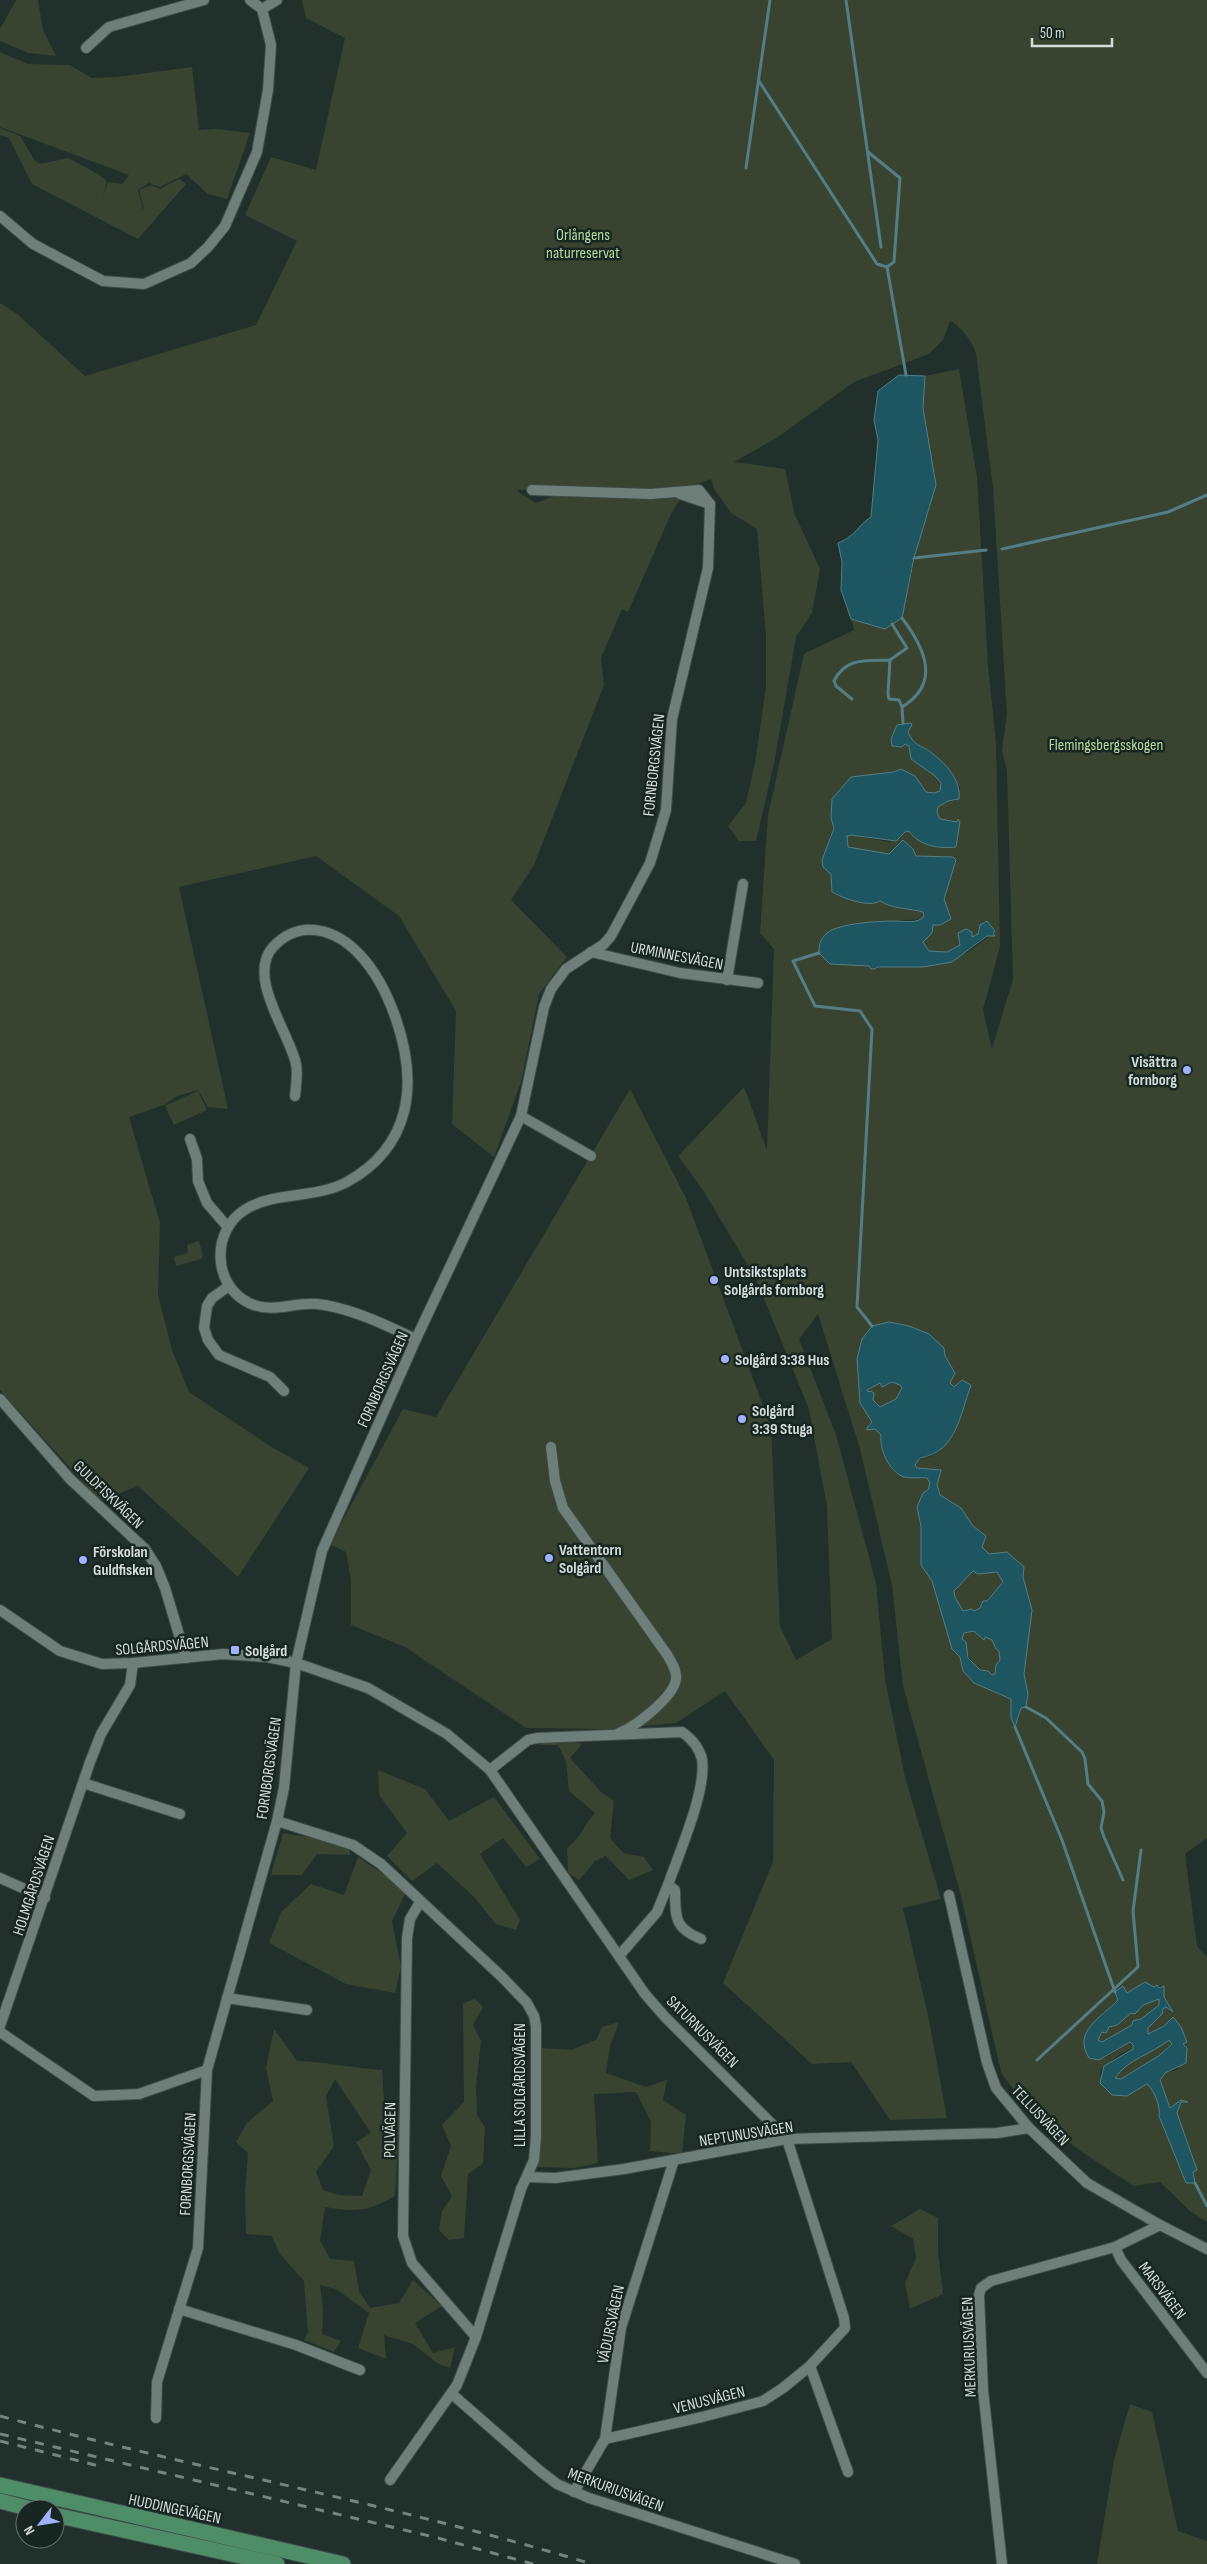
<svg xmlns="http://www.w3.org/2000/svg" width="1207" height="2564" viewBox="0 0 1207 2564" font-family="'Sofia Sans Condensed',sans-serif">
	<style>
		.green { fill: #384430; fill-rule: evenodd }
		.water { fill: #1d5661; stroke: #547e85; fill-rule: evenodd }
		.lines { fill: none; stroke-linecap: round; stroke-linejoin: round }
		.stream { stroke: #547e85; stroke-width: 3 }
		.minor-casing { stroke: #3e4b47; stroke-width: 12 }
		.primary-casing { stroke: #3e4b47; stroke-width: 17 }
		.minor { stroke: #6e7e79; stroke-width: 10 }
		.primary { stroke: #4d8e68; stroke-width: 15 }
		.rail { stroke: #77837f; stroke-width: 3; stroke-dasharray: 9 9; stroke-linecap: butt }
		.poi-dot { fill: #9fb3fd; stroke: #182621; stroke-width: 2 }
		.labels { text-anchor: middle; stroke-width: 5; stroke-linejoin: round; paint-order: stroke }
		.park-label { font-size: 16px; fill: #b4d99d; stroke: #182621 }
		.street-label { font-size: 16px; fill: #d3dcd9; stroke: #182621 }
		.poi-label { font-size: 16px; font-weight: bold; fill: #d3dcd9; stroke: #182621; text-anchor: start }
	</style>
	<rect width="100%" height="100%" fill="#21302b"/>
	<g class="green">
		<path d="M16,0H38L43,30L56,56L29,53L0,41V29Z"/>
		<path d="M302,0H1207V1838L1185,1854L1197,1946L1207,1957V2222L1190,2211L1160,2182L1134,2186C1085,2155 1033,2122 1001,2072L961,1896L903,1686L892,1585L860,1449L818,1314L799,1339L836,1435L876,1583L885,1679L905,1777L941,1899L903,1908L928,2015L947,2118L890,2120L851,2062L812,2064L723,1983L773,1862L774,1760L725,1691L676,1723L614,1729L526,1728L405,1647L351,1625V1581L346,1552L330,1544L403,1409L436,1417L630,1089L686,1198L771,1427L780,1626L796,1660L832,1639L827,1507L809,1409L756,1279L703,1190L678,1156L744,1087L767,1150L774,949L760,933L768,815L804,654L854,630L851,619L885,629L908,590L923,522L927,436L923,408L925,376L959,369L977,477L988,665L996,743L1000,947L983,1009L992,1049L1013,979L1007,771L1002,750L1007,714L993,488L976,354C973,342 961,326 950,321L943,340L929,354L854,382L778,437L734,462L785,469L795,515L820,569L812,613L796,637L775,759L756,841H739L728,826L746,803L755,763L766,686V636L757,529L731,513L714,489L711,479L687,488L671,514L628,612L622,609L601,658L604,685L534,865L511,900L567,957L539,994L521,1082L494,1157L452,1124L456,1011L399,916L316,856L179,887L228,1109L208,1107L198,1090L177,1096L164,1105L129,1117L160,1223L158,1295L172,1350L189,1392L270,1446L309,1468L238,1577L138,1486L100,1501L0,1390V303L17,314L85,376L256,325L297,241L245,215L271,157L316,170L345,38L306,18ZM579,487L536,503L517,491L520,490ZM908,732C915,748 921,744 933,754C945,763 952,775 960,788L956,801H948L937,807V813L940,819L957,822L934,846L921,842L909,831L889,842L851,835L847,836V847L889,854L894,852L916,856L953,857L956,861L944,899L951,919L933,925L932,933L923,942L930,951L947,952L961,945L978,934L983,922L987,921L995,932L967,953L871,969L869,966L858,965L874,922L923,919V912L880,901H855L832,892L831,874L822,860L851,777L893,772L901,769L915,776L926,792L934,793L940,791L941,783L935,776L911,759L909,746L904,743L902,747L896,746ZM872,1326L944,1348L945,1356L955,1373L950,1383L954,1387L970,1386C961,1412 960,1436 935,1454C927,1460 921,1456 915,1464L917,1468L941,1471L937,1485L940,1495L961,1508L973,1526L986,1536L982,1547L989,1554L1024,1567L1023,1577L1032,1610L1024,1674L1028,1694L1021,1708L1019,1719L1011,1718V1699L974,1683L963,1671L960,1657L932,1581L921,1565V1526L917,1507L923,1493L928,1490L930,1483L928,1478C920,1478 911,1479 904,1477C889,1473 879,1448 881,1435L875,1429L867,1430L872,1422L860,1403V1382L862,1339ZM1145,1983L1154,1987L1163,1986L1164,1997L1171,2012L1166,2007L1163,2010L1162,2014L1148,2028V2034L1170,2022L1177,2021L1187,2041L1182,2044L1186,2052L1177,2070L1165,2073L1160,2080L1170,2108L1176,2103L1187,2101L1181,2102C1180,2105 1177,2110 1177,2113C1177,2127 1193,2155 1196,2170L1193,2172V2176L1184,2177L1159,2116C1161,2107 1154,2090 1147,2084L1127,2096L1105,2090L1100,2075L1101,2069L1119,2055L1133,2048L1130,2042L1105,2058L1087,2055L1099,2017L1118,2000L1115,1992L1127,1993Z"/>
		<path d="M0,52L28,64L70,65L91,78L117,77L192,67L199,130L216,129L250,133L227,199L208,194L186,174L160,187L149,183L138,190L143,208L139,212L144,208L139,190L151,185L160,189L179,179L186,184L138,239L32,184L9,138L0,135V128L20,136L35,161L40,164L68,158L98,174L107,181L102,200L108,182L122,184L129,175L0,127Z"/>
		<path d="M198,1091L207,1110L174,1125L165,1106Z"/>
		<path d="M199,1241L203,1256L201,1259L176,1266L174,1257L188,1253L187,1245Z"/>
		<path d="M893,1382L900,1385L902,1388L896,1399L880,1407L873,1400L867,1390L880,1383L882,1387Z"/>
		<path d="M973,1571L978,1574L997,1572L1003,1582L980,1608L974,1612L972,1609L962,1611L955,1597L954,1591Z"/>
		<path d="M974,1630L992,1640L996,1649L999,1651L1000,1660L996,1665L995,1674L991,1675C973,1668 968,1656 961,1639L964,1633Z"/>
		<path d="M565,1740L582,1744L570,1758L601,1792L614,1801L610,1838L623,1853L644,1857L653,1870L629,1880L606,1856L595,1861L579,1880L568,1873L567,1848C582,1837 582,1827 595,1813L569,1791L566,1761L558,1745H539L540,1743Z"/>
		<path d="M378,1770L425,1789L449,1821L494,1797L540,1859L526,1867L503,1838L480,1854L520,1920L516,1930L496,1924L474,1897L437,1863L412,1881L387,1856L407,1833L379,1795Z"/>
		<path d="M283,1833L350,1844V1855L317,1854L302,1875H271Z"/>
		<path d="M358,1857L407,1890L392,1921L401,1967L395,1993L346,1984L269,1943L281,1912L311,1884L344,1895Z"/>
		<path d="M475,1999L483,2007L473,2025L481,2041L476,2087L477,2115L485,2127L483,2163L468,2174L464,2238L449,2240L439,2230L442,2211L452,2196L441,2176L451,2146L442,2125L464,2102L463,2003Z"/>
		<path d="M1159,1999V2004L1141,2019L1102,2042L1098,2040L1102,2032L1132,2013H1135L1143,2005Z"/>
		<path d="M619,2022L610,2046L606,2073L646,2087L667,2080L663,2100L686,2115L682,2154L650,2151L651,2122L636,2092L594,2094L598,2163L575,2168L536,2167L541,2134L542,2048L571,2050L596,2040L602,2027Z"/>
		<path d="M274,2029L297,2061C326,2062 353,2068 382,2070L384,2100L400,2113L395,2196C368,2212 355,2212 325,2207L320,2240L330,2259L354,2261L359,2291L370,2308L399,2303L413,2280L442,2306L415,2323L433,2353L455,2347L450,2368L437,2363L413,2344L384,2335L386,2359L358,2348L369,2313L336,2289L320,2285L323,2309L322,2334L341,2341L334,2352L304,2340L308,2333L304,2281L279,2253L272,2236L246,2234L245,2192L248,2153L236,2142L247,2123L273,2101L266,2068ZM335,2079L371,2133L356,2142L371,2170L362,2196L339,2195L323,2190L316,2172L334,2146L326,2096Z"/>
		<path d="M1169,2040L1172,2044L1160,2055L1121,2079L1115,2078L1126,2065Z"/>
		<path d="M920,2209L938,2218V2252L943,2294L910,2309L905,2283L916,2258L913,2239L891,2226Z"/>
		<path d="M1130,2404L1152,2412L1178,2531L1207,2541V2564H1097L1114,2460Z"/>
	</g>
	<g class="water">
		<path d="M899,375L925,376L923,408L936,485L914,558L902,618L885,629L851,619L841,590L842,562L838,543C857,535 856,527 871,517L878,440L874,420L878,391Z"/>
		<path d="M911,723L912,725L908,732C915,748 922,744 933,754C947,765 961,780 959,799L948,801L938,807L937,813L940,819L957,822L958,819L960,822L956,847C939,849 919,846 909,831L905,832L896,841L851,835L847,836L848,847L889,854L903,840L913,849L916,856L953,857L956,860L944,899L951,919L940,925H933L932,933L923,942L929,951L947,952L960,945L958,933L966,929L972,932V937L978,934L980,925L987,921L995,931L993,933L995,936H987L952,962L923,967H877L875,969H871L869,966L830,964L819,953C819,945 820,939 827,933C839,923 880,921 895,921C904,921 919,924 924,916L923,912C909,908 892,909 880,901C868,908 843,898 832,892L831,874L823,867L822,860L834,828L831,818L832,799L851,777L893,772L901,769L915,776L926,792L934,793L940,791L941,783L935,776L911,759L909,746L905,744L902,747L892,746L891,739L897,725Z"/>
		<path d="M889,1322L909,1326L929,1334L944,1348L945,1356L955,1373L950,1383L954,1387L962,1380L971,1385C960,1414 957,1452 920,1458L915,1465L917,1468L941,1470L937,1485L940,1495L961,1508L973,1526L986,1536L982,1547L989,1554L1007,1552L1024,1567L1023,1577L1032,1610L1024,1674L1028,1694L1026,1707L1021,1708L1015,1727L1011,1718V1699L974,1683L963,1671L960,1657L952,1649L932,1581L921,1565V1526L917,1507L923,1493L928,1490L930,1483L927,1478C920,1477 910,1479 904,1477C889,1472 879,1448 881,1435L875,1429L867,1430V1428L872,1422L860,1403L857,1359L862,1339L872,1326ZM892,1382L900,1385L902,1388L896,1399L880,1407L873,1400L874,1393L871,1391L868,1392L867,1390L880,1383L882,1387ZM973,1571L978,1574L997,1572L1003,1582L987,1601H983L980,1608L974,1611L972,1609L963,1611L955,1597L954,1591ZM974,1631L984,1640L985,1637L992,1640L996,1649L999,1651L1000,1660L996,1665L995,1674L992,1675L988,1671L980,1670L968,1658L966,1642L962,1639L964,1633Z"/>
		<path d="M1145,1982L1154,1987L1157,1985L1159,1988L1164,1986V1997L1173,2012L1166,2007L1163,2009L1162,2014L1148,2028V2034L1164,2026L1173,2017L1181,2027L1187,2042L1183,2044L1187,2048L1186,2063L1165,2073L1160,2080L1170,2108L1181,2100L1188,2102H1181L1177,2113L1197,2170L1193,2172L1195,2183H1186L1159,2116C1161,2107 1154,2090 1147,2084L1127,2096L1112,2095L1100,2083L1104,2066L1133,2049V2045L1130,2042L1099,2060L1089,2058C1072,2031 1102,2017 1118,2000L1115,1992L1123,1986L1127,1993ZM1159,1999V2005L1141,2019L1133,2021L1132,2025L1102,2042L1098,2040L1102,2032L1106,2033L1109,2027L1117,2025L1131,2013L1135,2014L1143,2005ZM1169,2040L1172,2044L1160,2055L1121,2079L1115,2078C1128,2059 1150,2055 1169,2040Z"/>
	</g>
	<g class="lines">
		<g class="stream">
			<path d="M846,0L881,247"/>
			<path d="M759,81L877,264L887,267L906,375"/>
			<path d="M868,152L900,178L894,262L887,267"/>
			<path d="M746,168L770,0"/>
			<path d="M1002,549L1168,512L1207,495"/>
			<path d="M914,558L986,550"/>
			<path d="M902,618C924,647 942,683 902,707L903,723"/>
			<path d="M892,624L907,648L890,660L888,694L889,699L899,700L902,707"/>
			<path d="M852,699L836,686L834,681C846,657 866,661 890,660"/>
			<path d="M819,953L793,961L815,1006L860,1011L872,1029L857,1307L872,1326"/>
			<path d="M1026,1707L1046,1718L1082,1752L1085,1759L1088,1784L1102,1801L1104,1812L1101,1828L1104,1837L1123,1880"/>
			<path d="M1015,1727L1062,1840L1115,1992"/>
			<path d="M1037,2060L1138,1967L1133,1911L1141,1850"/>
			<path d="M1195,2183L1207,2206"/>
		</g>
		<defs>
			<g id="minor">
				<path d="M262,9L277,0"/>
				<path d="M86,48L109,27L204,0"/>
				<path d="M0,216L33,244L103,281L144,284L191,263L208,247L225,226L257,152L268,90L271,45L262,9L250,0"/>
				<path d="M680,494L710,504"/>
				<path d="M591,952L680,973L758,983"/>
				<path d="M727,980L743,884"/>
				<path d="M295,1096C296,1086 298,1074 296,1064C290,1034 246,977 273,947C300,918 336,929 360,955C377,973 388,996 396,1019C418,1083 412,1146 347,1182C315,1199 277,1191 246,1209C211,1230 212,1285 249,1303C272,1314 294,1302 317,1304C352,1308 385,1325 416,1339"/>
				<path d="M521,1116L591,1156"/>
				<path d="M190,1139L197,1159L198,1181L207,1203L226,1225"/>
				<path d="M229,1286L212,1298L207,1306L204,1328L208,1340L219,1355L270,1377L284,1391"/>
				<path d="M0,1399L70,1479L145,1549L156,1566L165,1588L186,1658"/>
				<path d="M551,1447L555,1481L563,1508L668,1656C672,1663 677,1671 676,1679C674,1697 635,1727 619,1733"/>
				<path d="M0,1610L60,1651L102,1664L133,1663L223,1654L267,1657L296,1663L368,1688L447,1734L490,1770L645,1994L665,2017L787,2139L844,2318L845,2328L810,2366L783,2388L763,2401L702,2417L605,2439"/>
				<path d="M490,1770L528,1740L537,1738L682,1732C692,1739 699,1747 702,1759C707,1790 679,1853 668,1885"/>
				<path d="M83,1783L180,1814"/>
				<path d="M277,1821L353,1845L381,1864L502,1977L527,2003L534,2016L536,2026V2137L534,2160L521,2189L476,2337L457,2385L390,2480"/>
				<path d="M0,1878L45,1898"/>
				<path d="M949,1895L987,2063L996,2088L1029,2128L1087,2183L1160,2225L1207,2249"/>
				<path d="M420,1902L410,1919L407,1938L403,2236L412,2263L476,2337"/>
				<path d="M619,1956L657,1912L668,1885L675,1890C676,1915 672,1927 701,1939"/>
				<path d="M227,1998L307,2010"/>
				<path d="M0,2026L90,1762L101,1734L130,1685L133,1663"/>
				<path d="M0,2032L94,2096L139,2094L207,2070"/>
				<path d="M528,2177L555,2178L624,2169L787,2139L997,2133L1029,2128"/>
				<path d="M1115,2247L1121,2260L1207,2373"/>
				<path d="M179,2309L296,2345L360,2370"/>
				<path d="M810,2366L848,2472"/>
				<path d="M452,2394L540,2471L557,2484L589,2498L795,2564"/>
				<path d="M156,2418L157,2382L198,2248L207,2070L277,1821L284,1788L296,1663L322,1551L416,1339L521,1116L544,1007L551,989L566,969L604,944L611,936L650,863L666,810L672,719L708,568L710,504L699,490L651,494L532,490"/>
				<path d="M574,2492L605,2439L621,2328L674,2160"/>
				<path d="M1002,2564L983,2390L979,2295L981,2288L991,2281L1115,2247L1160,2225"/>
			</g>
			<g id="primary">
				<path d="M0,2485L343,2564"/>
				<path d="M0,2501L31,2509"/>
				<path d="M55,2515L277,2564"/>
			</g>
		</defs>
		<use href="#minor" class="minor-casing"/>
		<use href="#primary" class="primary-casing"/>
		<use href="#minor" class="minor"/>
		<use href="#primary" class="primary"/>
		<g class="rail">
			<path d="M0,2416C197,2469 397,2505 592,2564"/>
			<path d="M0,2434L438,2538L533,2564"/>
			<path d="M0,2441L103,2467"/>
		</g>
	</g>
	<g class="poi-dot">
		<circle cx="1187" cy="1070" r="5"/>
		<circle cx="714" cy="1280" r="5"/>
		<circle cx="725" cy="1359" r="5"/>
		<circle cx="742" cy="1419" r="5"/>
		<circle cx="549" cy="1558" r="5"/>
		<circle cx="83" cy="1560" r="5"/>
		<rect x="230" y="1645" width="10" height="10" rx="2.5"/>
	</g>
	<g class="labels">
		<g class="park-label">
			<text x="583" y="240">Orlångens<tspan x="583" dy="18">naturreservat</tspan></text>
			<text x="1106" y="750">Flemingsbergsskogen</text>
		</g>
		<g class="street-label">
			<text transform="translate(653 765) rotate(-84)" y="6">FORNBORGSVÄGEN</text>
			<text transform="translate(677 955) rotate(11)" y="6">URMINNESVÄGEN</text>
			<text transform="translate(382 1379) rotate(-66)" y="6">FORNBORGSVÄGEN</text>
			<text transform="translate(109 1494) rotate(44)" y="6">GULDFISKVÄGEN</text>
			<text transform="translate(162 1645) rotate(-5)" y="6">SOLGÅRDSVÄGEN</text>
			<text transform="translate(268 1768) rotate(-82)" y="6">FORNBORGSVÄGEN</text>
			<text transform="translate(33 1885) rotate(-72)" y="6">HOLMGÅRDSVÄGEN</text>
			<text transform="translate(703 2031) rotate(45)" y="6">SATURNUSVÄGEN</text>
			<text transform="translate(519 2085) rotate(-90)" y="6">LILLA SOLGÅRDSVÄGEN</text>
			<text transform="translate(1041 2115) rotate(47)" y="6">TELLUSVÄGEN</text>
			<text transform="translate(389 2130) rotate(-89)" y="6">POLVÄGEN</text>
			<text transform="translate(746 2133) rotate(-9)" y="6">NEPTUNUSVÄGEN</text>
			<text transform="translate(187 2164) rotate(-87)" y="6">FORNBORGSVÄGEN</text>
			<text transform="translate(1163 2290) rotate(53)" y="6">MARSVÄGEN</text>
			<text transform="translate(610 2324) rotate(-78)" y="6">VÄDURSVÄGEN</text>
			<text transform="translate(968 2347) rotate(-92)" y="6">MERKURIUSVÄGEN</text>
			<text transform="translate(709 2399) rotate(-14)" y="6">VENUSVÄGEN</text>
			<text transform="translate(616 2489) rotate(20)" y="6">MERKURIUSVÄGEN</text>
			<text transform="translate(175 2508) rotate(12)" y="6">HUDDINGEVÄGEN</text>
		</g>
		<g class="poi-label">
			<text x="1177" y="1067" text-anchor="end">Visättra<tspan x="1177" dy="18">fornborg</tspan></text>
			<text x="724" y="1277">Untsikstsplats<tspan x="724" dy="18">Solgårds fornborg</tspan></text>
			<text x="735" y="1365">Solgård 3:38 Hus</text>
			<text x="752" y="1416">Solgård<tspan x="752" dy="18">3:39 Stuga</tspan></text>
			<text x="559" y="1555">Vattentorn<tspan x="559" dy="18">Solgård</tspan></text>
			<text x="93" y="1557">Förskolan<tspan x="93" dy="18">Guldfisken</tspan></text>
			<text x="245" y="1656">Solgård</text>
		</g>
	</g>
	<g transform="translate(40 2524) rotate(239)"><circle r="24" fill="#182621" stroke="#636f6b"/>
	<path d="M0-4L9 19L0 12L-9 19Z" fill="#9fb3fd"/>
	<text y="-8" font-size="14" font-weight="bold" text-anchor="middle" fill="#d3dcd9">N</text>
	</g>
	<path d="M1032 38v8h80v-8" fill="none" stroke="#d3dcd9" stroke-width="2.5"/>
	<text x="1040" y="38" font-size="15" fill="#d3dcd9" stroke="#182621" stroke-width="4" paint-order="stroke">50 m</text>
</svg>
